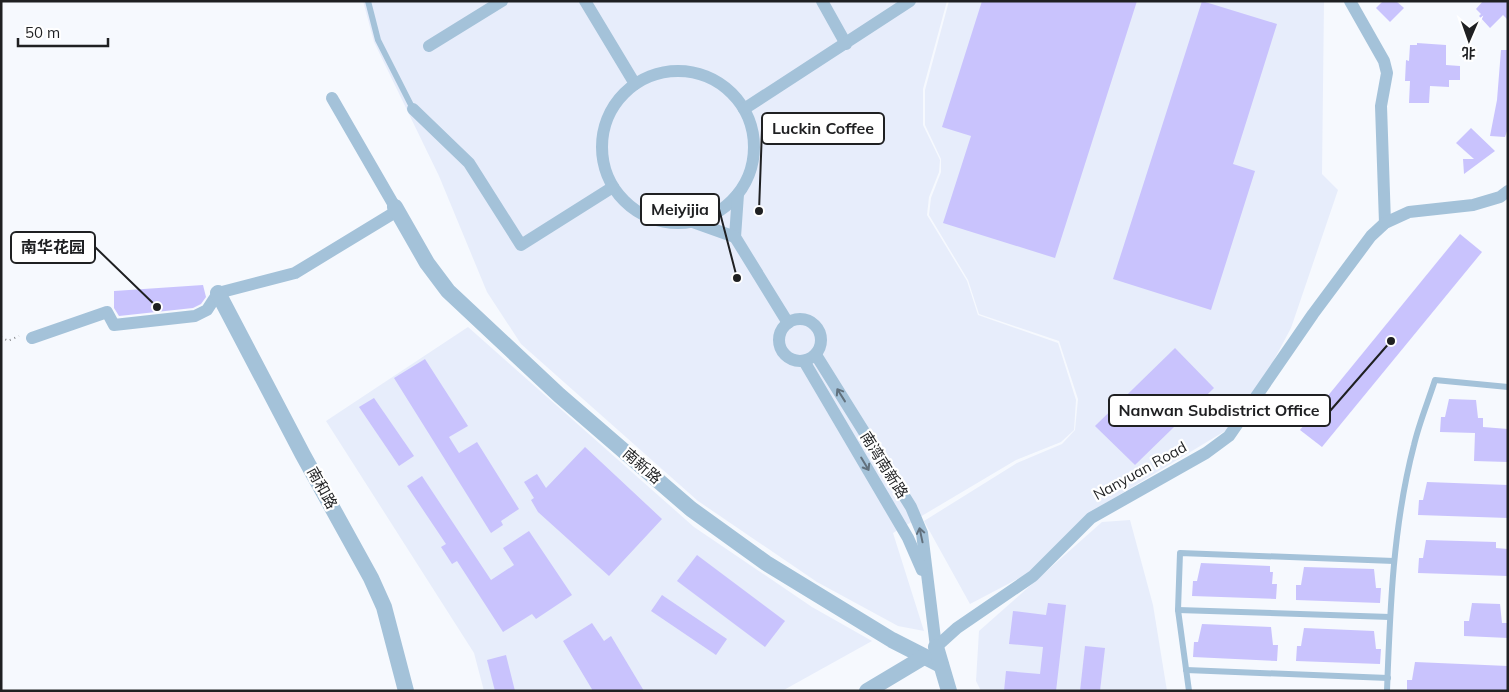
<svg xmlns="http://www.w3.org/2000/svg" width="1509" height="692" viewBox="0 0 1509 692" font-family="Mulish,'Noto Sans SC',sans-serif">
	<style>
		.built { fill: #e7edfb }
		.building { fill: #c9c3fd }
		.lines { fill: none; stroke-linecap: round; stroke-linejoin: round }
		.path { stroke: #888a8d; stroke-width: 2; stroke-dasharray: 1 4; stroke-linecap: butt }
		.service { stroke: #a4c2d9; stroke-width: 6 }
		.minor { stroke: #a4c2d9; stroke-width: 12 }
		.tertiary { stroke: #a4c2d9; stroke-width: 16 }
		.oneway { stroke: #62717e }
		.labels { text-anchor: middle; stroke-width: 4.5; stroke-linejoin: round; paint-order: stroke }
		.street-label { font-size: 15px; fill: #1f2022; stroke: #fff }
		.leader { fill: none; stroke: #1f2022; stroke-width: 2 }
		.callout-dot { fill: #1f2022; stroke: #fff; stroke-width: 2 }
		.callout { fill: #fff; stroke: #1f2022; stroke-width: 2 }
		.callout-label { font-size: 16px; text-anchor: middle; font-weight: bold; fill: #1f2022 }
	</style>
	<rect width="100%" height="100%" fill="#f6f9fe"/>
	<g class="built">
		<path d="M363,1H947L923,89V125L940,160L939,172L929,197L927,215L967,281L978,315L1058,343L1076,400L1074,430L1061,442L1016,460L893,533L924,631L898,626L817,582L698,501L521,344L487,292L439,176L374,42Z"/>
		<path d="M949,1H1324L1322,174L1338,190L1291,328L1269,369L1225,431L1086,515L1027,574L970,604L924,521L1017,463L1062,444L1075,430L1078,399L1059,341L979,314L968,280L929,215L931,198L941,172V159L925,125V90Z"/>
		<path d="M468,327L694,527L812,607L872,641L782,691H484L474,653L326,421Z"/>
		<path d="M1130,520L1153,605L1167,691H981L976,681L979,631L1102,522Z"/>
	</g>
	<g class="building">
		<path d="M982,1H1137L1055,258L943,223L971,136L942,127Z"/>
		<path d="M1202,1L1277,24L1233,164L1255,171L1211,310L1113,279Z"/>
		<path d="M1383,1H1396L1404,8L1390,22L1376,8Z"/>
		<path d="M1483,1H1508V20L1503,15L1490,28L1479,16L1481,14L1476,9Z"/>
		<path d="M1417,43L1446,45V65L1460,66V80H1449V87L1430,86L1429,103H1409L1410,81H1405L1406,60L1409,61L1410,45H1417Z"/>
		<path d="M1501,50H1508V128L1505,137L1490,136L1497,100Z"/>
		<path d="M1471,128L1495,151L1464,174L1463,159H1474L1456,143Z"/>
		<path d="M1460,234L1482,252L1322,447L1300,430Z"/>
		<path d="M203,285L206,297L201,304L193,308L119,316L114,308V291Z"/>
		<path d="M1175,348L1214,388L1135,465L1095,426Z"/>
		<path d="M425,359L468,426L449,437L459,453L477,442L519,509L501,521L503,525L491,533L394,378Z"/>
		<path d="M374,398L414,456L399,466L359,407Z"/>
		<path d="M1449,399L1476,400L1478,418H1483V427L1508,429V462L1474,461L1475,433L1440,432L1441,417H1445Z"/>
		<path d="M585,447L662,519L609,576L538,512L531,500L534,498L524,482L537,474L546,488Z"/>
		<path d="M422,476L491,580L514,565L503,548L529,531L572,595L536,619L532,614L503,632L457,561L452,564L441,547L446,544L407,486Z"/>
		<path d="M1427,482L1508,485V518L1418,515L1419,500H1423Z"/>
		<path d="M1426,540L1496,542V548L1508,549V576L1418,573L1419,558H1423Z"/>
		<path d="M697,555L785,621L765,647L677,581Z"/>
		<path d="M1201,563L1270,566V572H1273L1272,584H1277L1276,599L1192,596L1193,581H1197Z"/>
		<path d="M1304,567L1374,569L1376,588H1381L1380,603L1296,600V585H1301Z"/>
		<path d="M662,595L727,639L716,655L651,611Z"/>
		<path d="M1048,603L1066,605L1056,691H1004L1006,671L1040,674L1043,647L1009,644L1013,611L1046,615Z"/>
		<path d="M1472,603L1500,604L1502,623H1508V638L1464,636V621H1469Z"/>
		<path d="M592,623L604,641L611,636L644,691H593L563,641Z"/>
		<path d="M1202,624L1271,627L1273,645H1278L1277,661L1193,657L1194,642H1198Z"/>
		<path d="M1304,628L1374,631L1376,649H1381L1380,664L1296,661L1297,646H1301Z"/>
		<path d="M1085,646L1105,648L1100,691H1080Z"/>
		<path d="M506,655L515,691H495L487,660Z"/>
		<path d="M1415,662L1508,666V691H1407V680H1412Z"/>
	</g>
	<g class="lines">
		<path class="path" d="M1,337L8,341L19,336"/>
		<g class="service">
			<path d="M368,1L378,40L413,109"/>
			<path d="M1178,610L1390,617"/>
			<path d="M1186,670L1388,678"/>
			<path d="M1189,691L1178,610L1180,553L1394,561"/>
			<path d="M1387,691C1390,609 1393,525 1414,445C1419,423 1428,402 1435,380L1508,387"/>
		</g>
		<g class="minor">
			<path d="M585,1L635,84"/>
			<path d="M822,1L846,44"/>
			<path d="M1350,1L1384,61L1387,73L1381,106L1385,223"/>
			<path d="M429,46L502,1"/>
			<circle cx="678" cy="147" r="76"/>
			<path d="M332,98L395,207"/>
			<path d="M413,109L469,163L521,245L613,187"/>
			<path d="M744,109L910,1"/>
			<path d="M738,194L735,237L788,323"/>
			<path d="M693,222L735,237"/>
			<circle cx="800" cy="340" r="21"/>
			<path d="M32,338L107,312L114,325L195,316L207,310L218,293L295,273L397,211"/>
			<path d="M816,355L911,507L922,533L936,647"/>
			<path d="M804,361L908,538L922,570"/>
			<path d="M936,647L957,628L1033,576L1091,518L1206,453L1229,436L1313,314L1371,236L1385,223L1409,212L1473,205L1500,197L1508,191"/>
		</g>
		<g class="tertiary">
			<path d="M395,207L427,263L448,291L559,395L691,509L766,563L892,640L941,665"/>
			<path d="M218,293L303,455L371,578L384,607L406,691"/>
			<path d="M936,647L949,691"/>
			<path d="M867,691L924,657"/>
		</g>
	</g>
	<defs><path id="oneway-shaft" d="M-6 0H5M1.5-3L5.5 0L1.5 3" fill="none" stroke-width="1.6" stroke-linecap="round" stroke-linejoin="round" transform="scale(1.25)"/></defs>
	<g class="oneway">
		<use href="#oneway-shaft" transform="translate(841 395) rotate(-122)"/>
		<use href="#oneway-shaft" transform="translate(865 464) rotate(59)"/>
		<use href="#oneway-shaft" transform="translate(921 535) rotate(-102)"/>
	</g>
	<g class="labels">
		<g class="street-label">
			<text transform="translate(884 465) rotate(58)" y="5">南湾南新路</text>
			<text transform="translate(642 466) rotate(41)" y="5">南新路</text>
			<text transform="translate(1140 471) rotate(-29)" y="5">Nanyuan Road</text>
			<text transform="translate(322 488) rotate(61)" y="5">南和路</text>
		</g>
	</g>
	<path class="leader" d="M759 211L762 129M737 278L719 209M157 307L95 247M1391 341L1330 411"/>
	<g class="callout-dot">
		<circle cx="759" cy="211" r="5"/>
		<circle cx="737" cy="278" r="5"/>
		<circle cx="157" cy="307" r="5"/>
		<circle cx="1391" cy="341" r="5"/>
	</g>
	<g class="callout">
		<rect x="762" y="113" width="122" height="31" rx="5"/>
		<rect x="641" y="194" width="78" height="31" rx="5"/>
		<rect x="11" y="232" width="84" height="31" rx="5"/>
		<rect x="1109" y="395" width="221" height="31" rx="5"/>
	</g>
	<g class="callout-label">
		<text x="823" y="134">Luckin Coffee</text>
		<text x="680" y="215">Meiyijia</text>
		<text x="53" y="253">南华花园</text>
		<text x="1219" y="416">Nanwan Subdistrict Office</text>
	</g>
	<rect width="1509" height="692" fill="none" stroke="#1f2022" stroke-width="5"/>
	<g transform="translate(1469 40) rotate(182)" stroke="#ffffff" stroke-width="4" paint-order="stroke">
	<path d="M0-4L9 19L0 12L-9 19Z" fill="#1f2022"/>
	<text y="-8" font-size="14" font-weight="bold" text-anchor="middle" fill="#1f2022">北</text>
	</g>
	<path d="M18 38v8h90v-8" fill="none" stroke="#1f2022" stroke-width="2.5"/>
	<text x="25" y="38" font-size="15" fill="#1f2022" stroke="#ffffff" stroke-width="4" paint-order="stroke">50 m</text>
</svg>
